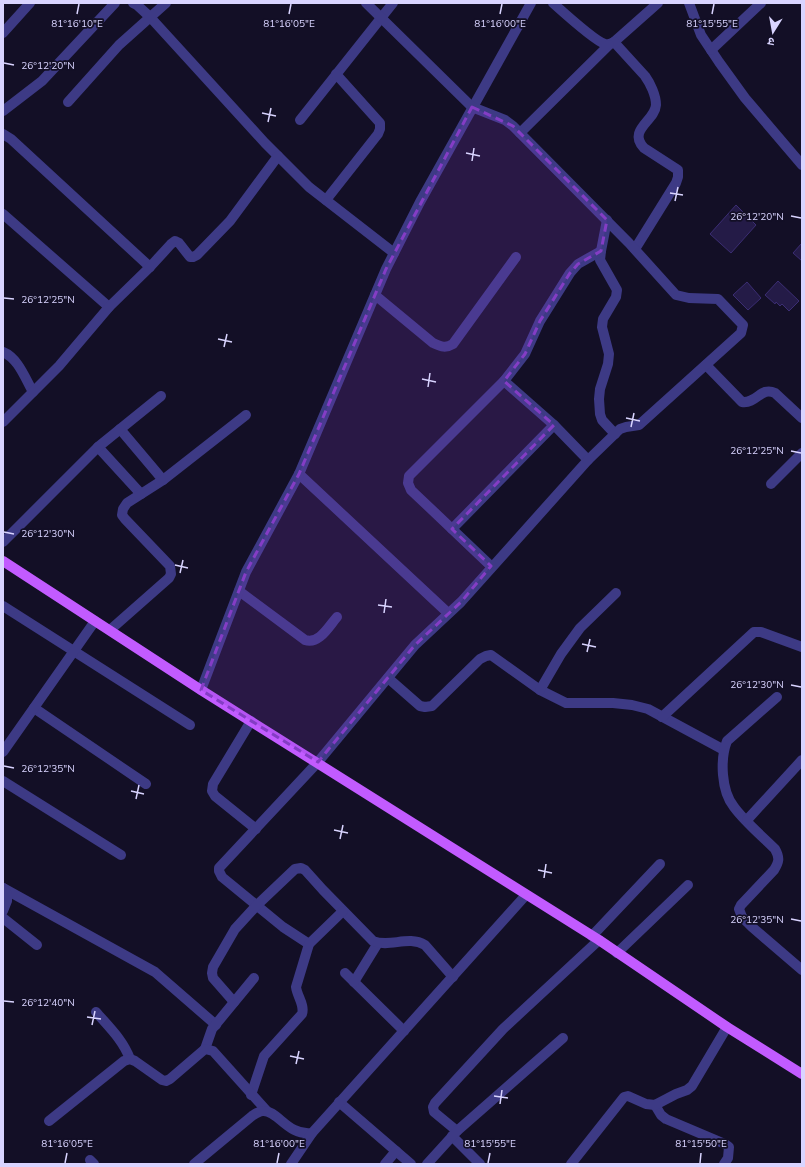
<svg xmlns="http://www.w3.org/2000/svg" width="805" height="1167" viewBox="0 0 805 1167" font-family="Mulish,'Noto Sans Devanagari',sans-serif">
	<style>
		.building { fill: #241b47; stroke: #3b2d73 }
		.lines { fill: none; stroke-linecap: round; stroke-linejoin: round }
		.minor { stroke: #3d3a85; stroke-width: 10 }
		.major { stroke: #c25bff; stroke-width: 10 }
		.marked { fill: #843dc5; fill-opacity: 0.2; stroke: #843dc5; stroke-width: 3; stroke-dasharray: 8 5; stroke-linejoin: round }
		.ticks { fill: none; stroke: #d9d4ff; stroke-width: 1.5 }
		.ticks-label { font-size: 10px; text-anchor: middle; fill: #d9d4ff; stroke: #130f26; stroke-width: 3.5; stroke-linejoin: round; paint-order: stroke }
	</style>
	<rect width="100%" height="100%" fill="#130f26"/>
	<g class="building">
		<path d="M736,205L756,225L731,253L710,234Z"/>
		<path d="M802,243V261L793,253Z"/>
		<path d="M778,281L799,301L789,311L782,304L780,306L776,302L775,304L765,295Z"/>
		<path d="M747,282L761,298L748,310L733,295Z"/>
	</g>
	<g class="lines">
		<g class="minor">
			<path d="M133,3L137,5L150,17L265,143L309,187L394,253"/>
			<path d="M553,3C563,12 595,41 605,44C609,45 611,44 614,42L658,3"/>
			<path d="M689,3L701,35L719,62L745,98L802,165"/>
			<path d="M3,33L30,3"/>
			<path d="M614,42L645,76C650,83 656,95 656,105C655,121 627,130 644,148L678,170V177L676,183L635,249"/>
			<path d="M711,50L761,3"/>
			<path d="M68,102L119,45L166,3"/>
			<path d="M3,111L42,81L115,3"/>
			<path d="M300,120L393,3"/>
			<path d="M520,133L609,45"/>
			<path d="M3,134L11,139L150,267"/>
			<path d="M326,200L378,134L380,129V123L336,74"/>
			<path d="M3,214L109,307"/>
			<path d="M607,220L601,251L600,260L617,290L616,297L603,319L602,327L609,354L608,364L600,389L599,399L600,414L602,420L615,434"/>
			<path d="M375,295L433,343C440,346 445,349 453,344L516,257"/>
			<path d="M3,352C18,358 25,378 33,392"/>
			<path d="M706,365L742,402C757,404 761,386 775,393L802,418"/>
			<path d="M504,381L554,425L588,460"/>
			<path d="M3,422L59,366L109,307L150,267L171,244L175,241L179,243L190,257H193L197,255L230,221L278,156"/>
			<path d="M120,429L163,480"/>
			<path d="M98,447L141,494"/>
			<path d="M299,474L448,613"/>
			<path d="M771,484L802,453"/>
			<path d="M452,529L554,425"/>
			<path d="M3,542L98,447L161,396"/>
			<path d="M491,566L411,490L408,483L409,476L504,381L525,354L540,321L570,273L578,264L601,251"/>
			<path d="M239,591L305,640C319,645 329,626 337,617"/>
			<path d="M3,606L190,725"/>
			<path d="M110,630L169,578L171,574L170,566L125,519L122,515L123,509L127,503L163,480L246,415"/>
			<path d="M388,678L420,706L425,707L432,706L480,659L486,656L491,655L540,690L566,703H613L632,705L648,709L724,750"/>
			<path d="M201,690L246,572L299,474L386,269L420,202L531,3"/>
			<path d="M540,690L561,654L580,628L616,593"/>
			<path d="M777,697L727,741C720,759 721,791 734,807C745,822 762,836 775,849C780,858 779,862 774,870L741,905L739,909L742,917L752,927L802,970"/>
			<path d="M34,708L146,784"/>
			<path d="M662,717L754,632H761L802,647"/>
			<path d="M251,721L213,784L212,791L215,796L256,829"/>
			<path d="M3,752L95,621"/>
			<path d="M3,781L121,855"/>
			<path d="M747,820L802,760"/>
			<path d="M3,888L155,972L216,1025"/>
			<path d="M3,888L7,894V901L3,911"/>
			<path d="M3,918L37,945"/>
			<path d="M592,936L660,864"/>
			<path d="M309,944L283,927L222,877L219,871V868L318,762L415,645L461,602L588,460L620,429L626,427L639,425L741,333L743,325L718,299L689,298L676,295L629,243L513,126L505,120L472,107L366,3"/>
			<path d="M617,953L688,885"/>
			<path d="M345,973L404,1031"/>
			<path d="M354,982L378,943"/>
			<path d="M234,1002L213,978L212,973L213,967L235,929L257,905L295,869L301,868L305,870L323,890L373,941C390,948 408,935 425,945L453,977"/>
			<path d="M96,1012C109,1027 123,1040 130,1059"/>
			<path d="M205,1049L212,1029L254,978"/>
			<path d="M251,1095L264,1056L302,1014C305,1005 297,996 296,987L309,944L343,911"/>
			<path d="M339,1102L411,1164"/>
			<path d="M655,1105L661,1115L666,1119L725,1144L729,1147L728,1158L724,1164"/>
			<path d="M49,1121L124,1061L130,1059L135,1061L162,1080L166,1081L170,1079L205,1049L213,1051L266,1110"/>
			<path d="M457,1131L434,1112L433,1107L435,1103L503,1029L599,940"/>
			<path d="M452,1136L480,1164"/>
			<path d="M90,1160L94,1164"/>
			<path d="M194,1164L252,1116C255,1114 259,1111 263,1111C278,1110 287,1136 312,1133L526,895"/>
			<path d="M291,1164L312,1133"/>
			<path d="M385,1164L396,1151"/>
			<path d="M427,1164L457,1131L563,1038"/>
			<path d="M571,1164L624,1097L628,1096L646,1104L655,1105L676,1094L687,1090L692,1086L727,1027"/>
		</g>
		<path class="major" d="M3,561L201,690L599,940L727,1027L802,1074"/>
	</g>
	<path class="marked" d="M472,107L513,126L607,220L601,251L578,264L570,273L540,321L525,354L504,381L554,425L452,529L491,566L461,602L415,645L318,762L201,690L246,572L299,474L386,269Z"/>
	<path class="ticks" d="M77,14L79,4M289,14L291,4M500,14L502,4M712,14L714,4M4,63L14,65M262,113L276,116M268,122L271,108M466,153L480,156M472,161L474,148M670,193L683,195M675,201L678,187M791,216L801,218M4,298L14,299M218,339L232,342M224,347L227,334M422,379L436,382M428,387L430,373M626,418L640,421M631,427L634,413M791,451L801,453M4,532L14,534M175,565L188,568M180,573L183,560M378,605L392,607M384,613L386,599M582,644L596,647M587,652L590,639M791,685L801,687M4,766L14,768M131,791L144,794M136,799L139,785M334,830L348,833M340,839L343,825M538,870L552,873M544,878L546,864M791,919L801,921M4,1001L14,1002M87,1017L101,1019M92,1025L95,1011M290,1056L304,1059M296,1064L299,1051M494,1096L508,1098M500,1104L502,1090M65,1163L67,1153M277,1163L279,1153M488,1163L490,1153M700,1163L701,1153"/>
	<g class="ticks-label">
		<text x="289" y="27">81°16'05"E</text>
		<text x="500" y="27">81°16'00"E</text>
		<text x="712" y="27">81°15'55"E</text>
		<text x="77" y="27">81°16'10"E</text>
		<text x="48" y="69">26°12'20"N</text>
		<text x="757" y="220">26°12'20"N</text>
		<text x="48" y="303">26°12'25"N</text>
		<text x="757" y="454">26°12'25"N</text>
		<text x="48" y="537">26°12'30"N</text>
		<text x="757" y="688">26°12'30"N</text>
		<text x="48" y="772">26°12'35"N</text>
		<text x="757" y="923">26°12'35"N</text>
		<text x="48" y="1006">26°12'40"N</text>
		<text x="67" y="1147">81°16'05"E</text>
		<text x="279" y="1147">81°16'00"E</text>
		<text x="490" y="1147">81°15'55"E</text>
		<text x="701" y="1147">81°15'50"E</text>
	</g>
	<rect width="805" height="1167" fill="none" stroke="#d9d4ff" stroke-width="8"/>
	<g transform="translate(773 32) rotate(191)" stroke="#130f26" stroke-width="3" paint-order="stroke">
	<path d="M0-3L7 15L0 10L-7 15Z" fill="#d9d4ff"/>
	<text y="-6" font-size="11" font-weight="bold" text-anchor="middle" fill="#d9d4ff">उ</text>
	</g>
</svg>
